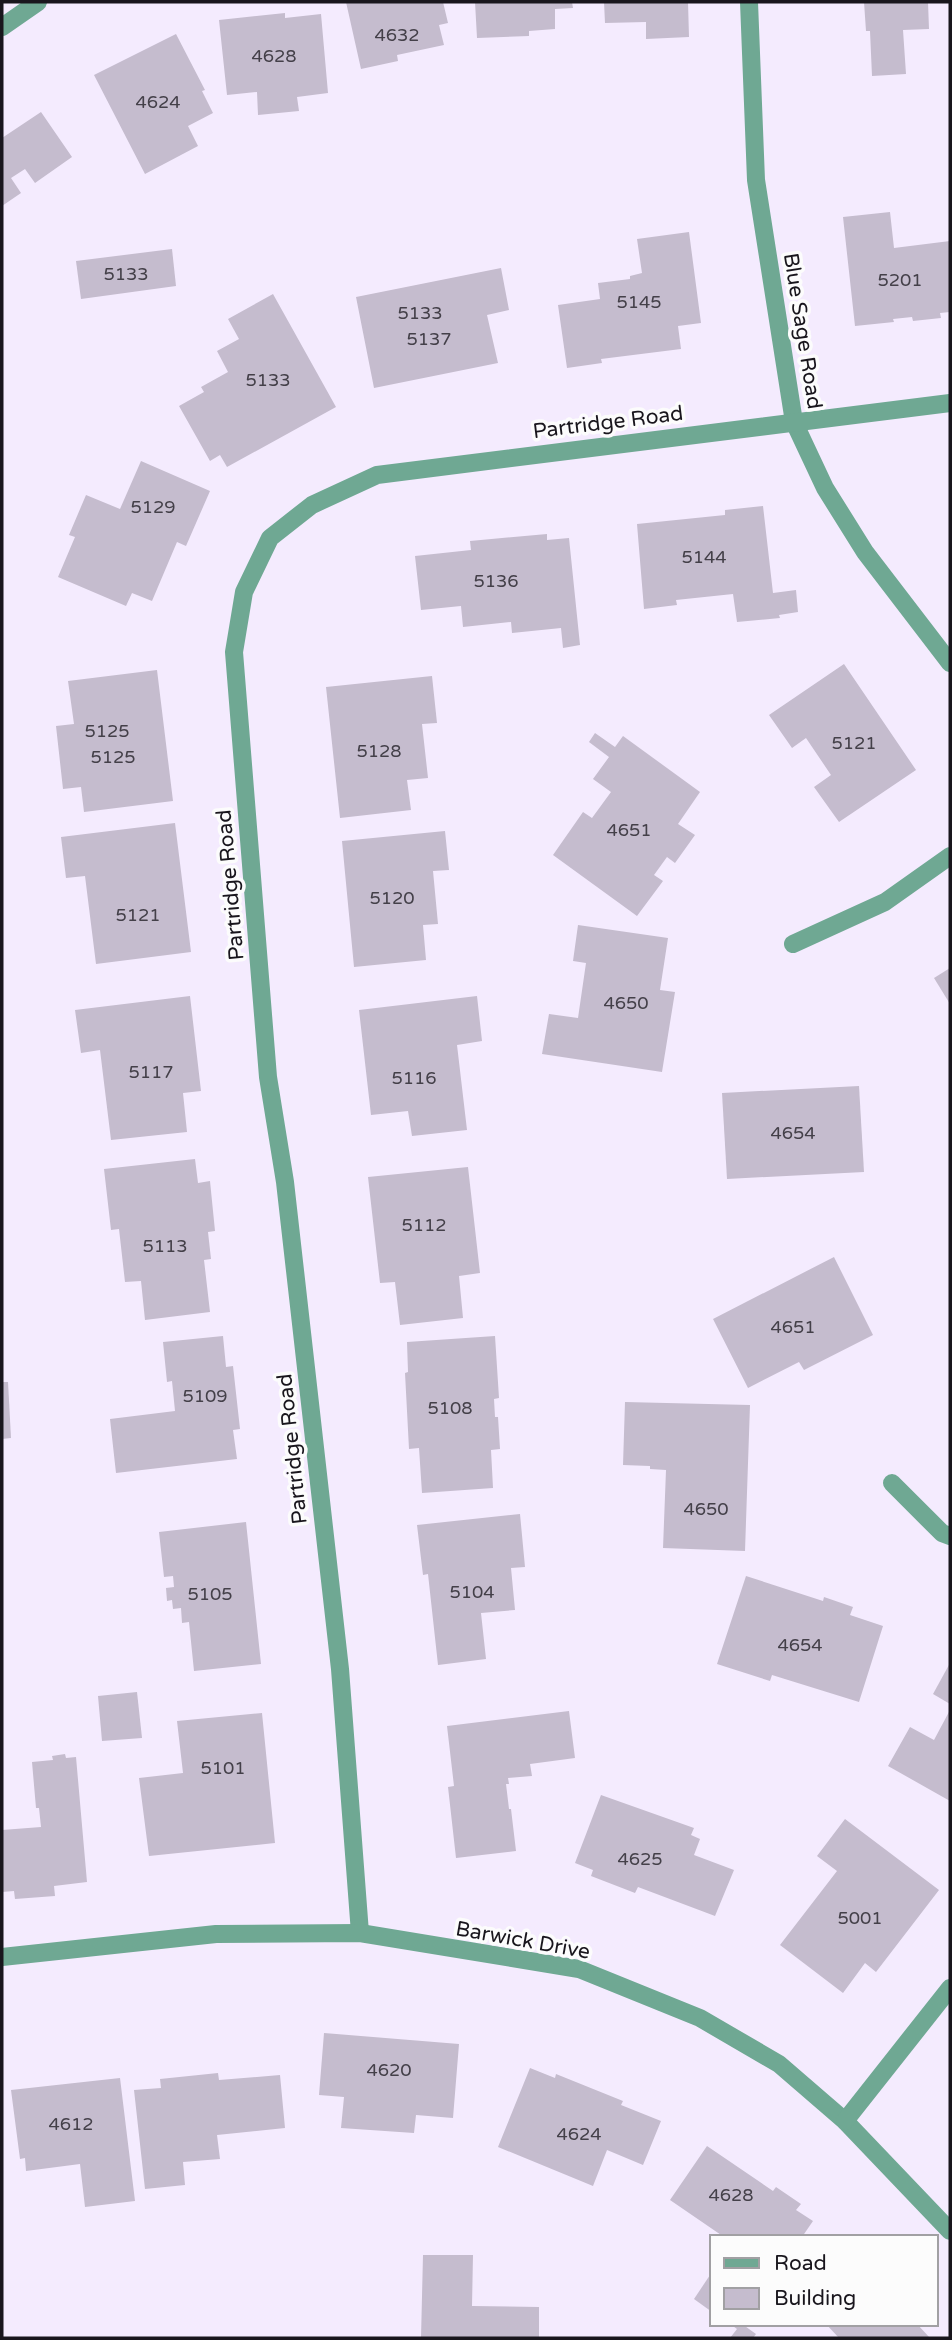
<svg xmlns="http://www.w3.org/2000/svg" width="952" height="2340" viewBox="0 0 952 2340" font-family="'Varela Round',sans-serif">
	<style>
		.building { fill: #c5bcce }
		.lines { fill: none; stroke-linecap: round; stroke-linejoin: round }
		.street { stroke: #6fa893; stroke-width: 18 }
		.labels { text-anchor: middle; stroke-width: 7; stroke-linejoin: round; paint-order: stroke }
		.number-label { font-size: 18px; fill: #444049 }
		.street-label { font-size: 21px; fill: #19161d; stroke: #fcfcfc }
	</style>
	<rect width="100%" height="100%" fill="#f4ebfe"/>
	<g class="building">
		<path d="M346,2H443L448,23L439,25L444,45L397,55L398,61L361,69Z"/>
		<path d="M475,2H572L573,8L555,9V29L529,31V36L477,38Z"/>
		<path d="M604,2H688L689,37L646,39V22L605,23Z"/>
		<path d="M864,2H928L929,29L903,30L906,74L872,76L870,31H866Z"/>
		<path d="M285,13V18L321,14L328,93L297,97L299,111L258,115L257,92L227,95L219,20Z"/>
		<path d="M176,34L205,90L202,91L213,113L188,126L198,146L145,174L94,75Z"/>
		<path d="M41,112L72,157L35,183L25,169L11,178L21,193L2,206V138Z"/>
		<path d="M890,212L894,248L950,241V312L940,313L941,318L913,321L912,317L893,319L894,322L855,326L843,217Z"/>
		<path d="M689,232L701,323L678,326L681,349L601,359L602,363L567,368L558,305L600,299L598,283L630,279V276L642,273L637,239Z"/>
		<path d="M172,249L176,286L81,299L76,261Z"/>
		<path d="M501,268L509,310L487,315L498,363L374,388L356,297Z"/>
		<path d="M273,294L336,407L227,467L220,455L210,461L179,406L204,392L201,387L228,372L217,351L239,339L228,319Z"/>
		<path d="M141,461L210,491L186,546L177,542L152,601L132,593L126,606L58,577L75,537L69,535L86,495L120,509Z"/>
		<path d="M763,506L773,593L796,590L798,612L779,615L780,618L737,622L733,594L676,600L677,605L644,609L637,524L725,515V510Z"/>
		<path d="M547,534V540L569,538L580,645L563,648L561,628L512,633L511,622L463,627L461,606L421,610L415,556L471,550L470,541Z"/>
		<path d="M844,664L916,770L839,822L814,787L831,775L806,738L792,748L769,715Z"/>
		<path d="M157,670L173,801L84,812L81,787L63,789L56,726L74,724L68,681Z"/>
		<path d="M432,676L437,723L422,724L428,778L407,780L411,810L340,818L326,687Z"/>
		<path d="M595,733L615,747L623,736L700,792L678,824L695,835L675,863L667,857L654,875L663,881L637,916L553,855L583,812L592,818L611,792L593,779L609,757L589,742Z"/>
		<path d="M175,823L191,952L96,964L85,876L66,878L61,837Z"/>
		<path d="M445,831L449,870L433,871L438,924L423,925L426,960L354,967L342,841Z"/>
		<path d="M578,925L668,938L660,990L675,992L662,1072L542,1054L549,1014L578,1018L586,963L573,961Z"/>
		<path d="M950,968V1004L934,978Z"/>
		<path d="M190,996L201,1091L183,1093L187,1132L111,1140L100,1050L81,1053L75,1010Z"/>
		<path d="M477,996L482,1041L457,1045L467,1130L412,1136L408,1111L371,1115L359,1010Z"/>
		<path d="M859,1086L864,1172L727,1179L722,1093Z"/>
		<path d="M195,1159L198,1183L210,1181L215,1231L208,1232L211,1259L204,1260L210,1312L145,1320L141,1281L125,1282L119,1229L111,1230L104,1169Z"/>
		<path d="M468,1167L480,1273L459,1276L463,1318L400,1325L395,1282L380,1283L368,1177Z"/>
		<path d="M834,1257L873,1335L804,1370L799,1362L748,1388L713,1319Z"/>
		<path d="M223,1336L226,1367L233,1366L240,1429L233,1430L237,1459L116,1473L110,1419L175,1411L172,1381L167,1382L163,1342Z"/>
		<path d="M495,1336L499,1398L494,1399L495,1417H498L500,1449L491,1450L493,1488L422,1493L419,1448L409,1449L405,1373L408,1372L407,1342Z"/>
		<path d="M2,1382H8L11,1438L2,1439Z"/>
		<path d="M625,1402L750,1405L745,1551L663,1548L666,1470L650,1469V1466L623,1465Z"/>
		<path d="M520,1514L525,1567L511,1568L515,1610L481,1613L486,1659L438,1665L428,1574L423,1575L417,1525Z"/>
		<path d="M246,1522L261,1664L194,1671L189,1622L182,1623L181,1608L173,1609L172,1600L167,1601L166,1588L174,1587L173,1576L164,1577L159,1532Z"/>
		<path d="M746,1576L823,1601L824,1597L853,1607L850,1615L883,1626L859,1702L772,1675L770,1681L717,1664Z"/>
		<path d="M950,1663V1704L933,1694Z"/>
		<path d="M137,1692L142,1738L102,1741L98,1696Z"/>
		<path d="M950,1710V1801L888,1766L910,1727L934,1740Z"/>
		<path d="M569,1711L575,1758L530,1764L532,1776L508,1778L509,1784H506L509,1809H511L516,1851L456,1858L448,1787L454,1786L447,1726Z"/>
		<path d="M262,1713L275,1843L149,1856L139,1778L183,1773L177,1721Z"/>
		<path d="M65,1754L66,1758L76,1757L87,1882L54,1886L55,1896L15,1899L14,1891L2,1892V1830L41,1827L39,1808H36L32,1762L53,1760L52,1756Z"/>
		<path d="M601,1795L694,1828L691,1835L700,1839L694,1855L734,1870L715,1916L638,1887L635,1893L591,1876L593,1870L575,1863Z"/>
		<path d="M845,1819L939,1890L876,1972L865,1963L843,1993L780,1945L837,1871L817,1856Z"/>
		<path d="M324,2033L459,2044L453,2118L416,2115L414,2133L341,2128L344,2097L319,2095Z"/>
		<path d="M530,2068L555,2078L556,2074L623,2101L621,2105L661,2121L643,2165L607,2150L593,2186L498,2147Z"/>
		<path d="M218,2073L219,2080L280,2075L285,2128L217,2135L220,2159L183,2162L185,2185L145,2189L134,2090L161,2088L160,2079Z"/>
		<path d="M120,2078L135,2201L85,2207L80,2164L26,2171L25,2158L20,2159L11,2090Z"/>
		<path d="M707,2146L773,2191L776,2187L801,2204L796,2210L813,2221L802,2237H724L670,2200Z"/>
		<path d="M423,2255H473L472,2306L539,2307V2338H421Z"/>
		<path d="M712,2272V2312L694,2299Z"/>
		<path d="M730,2324H742L756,2334L753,2338H730L737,2329Z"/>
		<path d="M826,2324H917L930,2338H839Z"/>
	</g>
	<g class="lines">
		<g class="street">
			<path d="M749,2L756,180L794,422L825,488L865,552L950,663"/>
			<path d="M2,27L38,2"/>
			<path d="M793,944L885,902L950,856"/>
			<path d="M892,1483L942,1533L950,1536"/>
			<path d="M360,1933L340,1669L285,1182L268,1077L234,652L244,592L270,538L312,505L377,475L950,403"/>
			<path d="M2,1957L216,1934L360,1933L579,1969L700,2018L779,2064L845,2121L950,2231"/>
			<path d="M845,2121L950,1988"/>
		</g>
	</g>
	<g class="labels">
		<g class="number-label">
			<text x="397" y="41">4632</text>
			<text x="274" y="62">4628</text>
			<text x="158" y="108">4624</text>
			<text x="126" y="280">5133</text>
			<text x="900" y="286">5201</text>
			<text x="639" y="308">5145</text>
			<text x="420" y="319">5133</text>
			<text x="429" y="345">5137</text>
			<text x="268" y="386">5133</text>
			<text x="153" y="513">5129</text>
			<text x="704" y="563">5144</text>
			<text x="496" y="587">5136</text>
			<text x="107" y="737">5125</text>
			<text x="854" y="749">5121</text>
			<text x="379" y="757">5128</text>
			<text x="113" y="763">5125</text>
			<text x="629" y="836">4651</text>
			<text x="392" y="904">5120</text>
			<text x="138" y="921">5121</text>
			<text x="626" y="1009">4650</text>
			<text x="151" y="1078">5117</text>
			<text x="414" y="1084">5116</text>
			<text x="793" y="1139">4654</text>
			<text x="424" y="1231">5112</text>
			<text x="165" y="1252">5113</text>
			<text x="793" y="1333">4651</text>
			<text x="205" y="1402">5109</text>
			<text x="450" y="1414">5108</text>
			<text x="706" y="1515">4650</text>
			<text x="472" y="1598">5104</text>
			<text x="210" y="1600">5105</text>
			<text x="800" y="1651">4654</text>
			<text x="223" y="1774">5101</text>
			<text x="640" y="1865">4625</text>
			<text x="860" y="1924">5001</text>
			<text x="389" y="2076">4620</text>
			<text x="71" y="2130">4612</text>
			<text x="579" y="2140">4624</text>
			<text x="731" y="2201">4628</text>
		</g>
		<g class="street-label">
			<text transform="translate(803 331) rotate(81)" y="7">Blue Sage Road</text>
			<text transform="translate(608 422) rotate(-7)" y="7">Partridge Road</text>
			<text transform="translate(230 885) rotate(-95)" y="7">Partridge Road</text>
			<text transform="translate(292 1449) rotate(-96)" y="7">Partridge Road</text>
			<text transform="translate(523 1940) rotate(10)" y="7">Barwick Drive</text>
		</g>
	</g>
	<rect width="952" height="2340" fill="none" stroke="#19161d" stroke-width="7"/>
	<rect x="710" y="2235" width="228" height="91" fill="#fcfcfc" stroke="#a1a0a3" stroke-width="2"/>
	<rect x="724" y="2258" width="35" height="10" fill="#6fa893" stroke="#a1a0a3" stroke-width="2"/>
	<text x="774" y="2270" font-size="21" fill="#19161d">Road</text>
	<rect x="724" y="2288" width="35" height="21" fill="#c5bcce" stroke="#a1a0a3" stroke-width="2"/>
	<text x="774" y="2305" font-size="21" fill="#19161d">Building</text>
</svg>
